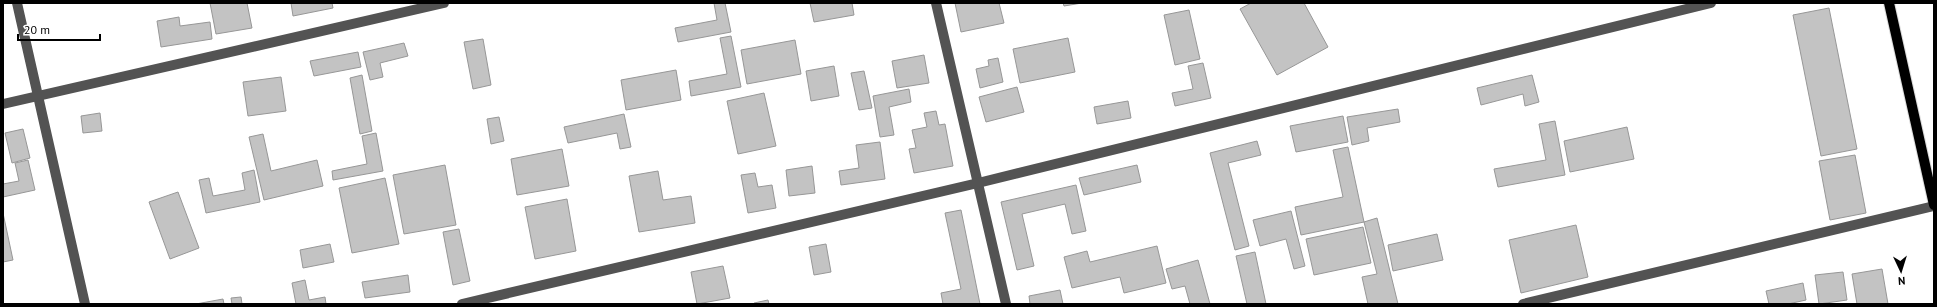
<svg xmlns="http://www.w3.org/2000/svg" width="1937" height="307" viewBox="0 0 1937 307" font-family="'PT Sans',sans-serif">
	<style>
		.building { fill: #c3c3c3; stroke: #979797 }
		.lines { fill: none; stroke-linecap: round; stroke-linejoin: round }
		.major-casing { stroke: #dbdbdb; stroke-width: 12 }
		.minor { stroke: #535353; stroke-width: 10 }
		.major { stroke: #000; stroke-width: 10 }
	</style>
	<rect width="100%" height="100%" fill="#fff"/>
	<g class="building">
		<path d="M210,3H247L252,28L216,34Z"/>
		<path d="M291,3H332L333,8L293,16Z"/>
		<path d="M714,3H725L731,32L678,42L675,28L717,20Z"/>
		<path d="M810,3H852L854,15L814,22Z"/>
		<path d="M955,3H999L1004,23L961,32Z"/>
		<path d="M1063,3H1082L1064,6Z"/>
		<path d="M1251,3H1304L1328,47L1277,75L1240,9Z"/>
		<path d="M1829,8L1857,149L1821,156L1793,15Z"/>
		<path d="M1189,10L1200,59L1175,65L1164,15Z"/>
		<path d="M179,17L180,26L210,22L212,39L161,47L157,21Z"/>
		<path d="M731,36L741,87L691,96L689,81L727,74L720,38Z"/>
		<path d="M1068,38L1075,72L1020,83L1013,49Z"/>
		<path d="M483,39L491,85L473,89L464,42Z"/>
		<path d="M795,40L801,74L747,84L741,50Z"/>
		<path d="M404,43L408,56L380,63L383,77L370,80L363,52Z"/>
		<path d="M358,52L361,67L314,76L310,61Z"/>
		<path d="M924,55L929,83L897,88L892,61Z"/>
		<path d="M998,58L1003,82L980,88L976,69L989,66L988,60Z"/>
		<path d="M1203,63L1211,98L1175,106L1172,93L1193,89L1188,66Z"/>
		<path d="M834,66L839,96L811,101L806,71Z"/>
		<path d="M676,70L681,100L626,110L621,80Z"/>
		<path d="M864,71L872,108L859,110L851,73Z"/>
		<path d="M362,75L372,131L360,134L350,78Z"/>
		<path d="M1532,75L1539,102L1525,106L1523,94L1481,105L1477,88Z"/>
		<path d="M281,77L286,111L248,116L243,82Z"/>
		<path d="M1017,87L1024,112L986,122L979,97Z"/>
		<path d="M909,89L911,102L889,107L894,135L880,137L873,96Z"/>
		<path d="M764,93L776,146L738,154L727,101Z"/>
		<path d="M1128,101L1131,118L1097,124L1094,107Z"/>
		<path d="M1398,109L1400,122L1367,128L1369,141L1352,145L1347,117Z"/>
		<path d="M936,111L939,125L945,124L953,166L914,173L909,149L916,148L912,130L927,127L924,113Z"/>
		<path d="M100,113L102,131L83,133L81,116Z"/>
		<path d="M624,114L631,147L620,149L617,133L568,143L564,127Z"/>
		<path d="M1343,116L1348,142L1296,152L1290,126Z"/>
		<path d="M499,117L504,141L491,144L487,119Z"/>
		<path d="M1555,121L1565,175L1498,187L1494,169L1546,160L1539,124Z"/>
		<path d="M1627,127L1634,159L1570,172L1564,141Z"/>
		<path d="M23,129L30,158L12,163L5,133Z"/>
		<path d="M376,133L383,171L333,180L332,171L367,164L362,136Z"/>
		<path d="M263,134L271,171L317,160L323,186L264,200L249,137Z"/>
		<path d="M1257,141L1261,155L1228,163L1249,246L1235,250L1210,153Z"/>
		<path d="M880,142L885,179L841,185L839,171L859,168L856,145Z"/>
		<path d="M1348,147L1364,222L1301,235L1295,207L1343,197L1333,150Z"/>
		<path d="M562,149L569,186L517,195L511,159Z"/>
		<path d="M1855,155L1866,213L1830,220L1819,161Z"/>
		<path d="M28,160L35,190L3,197V184L19,181L15,163Z"/>
		<path d="M445,165L456,225L404,234L393,175Z"/>
		<path d="M1137,165L1141,182L1084,195L1079,178Z"/>
		<path d="M812,166L815,193L789,196L786,170Z"/>
		<path d="M254,170L260,202L206,213L199,180L209,178L213,196L245,190L242,173Z"/>
		<path d="M658,171L663,200L691,196L695,223L639,232L629,176Z"/>
		<path d="M755,173L758,187L772,185L776,208L748,213L741,175Z"/>
		<path d="M385,178L399,244L352,253L339,188Z"/>
		<path d="M1076,185L1086,231L1072,234L1065,204L1022,214L1034,266L1017,270L1001,202Z"/>
		<path d="M178,192L199,248L170,259L149,202Z"/>
		<path d="M567,199L576,251L535,259L525,207Z"/>
		<path d="M961,210L980,304H943L941,293L961,289L945,213Z"/>
		<path d="M1291,211L1305,266L1294,269L1286,239L1260,246L1253,220Z"/>
		<path d="M3,213L13,260L3,262Z"/>
		<path d="M1377,218L1398,304H1368L1362,277L1377,274L1364,222Z"/>
		<path d="M1576,225L1588,277L1521,293L1509,240Z"/>
		<path d="M1363,227L1371,263L1314,275L1306,239Z"/>
		<path d="M459,229L470,281L453,285L443,232Z"/>
		<path d="M1437,234L1443,260L1393,271L1388,245Z"/>
		<path d="M330,244L334,262L303,268L300,250Z"/>
		<path d="M826,244L831,272L814,275L809,247Z"/>
		<path d="M1157,246L1166,283L1124,293L1120,277L1072,288L1064,257L1087,251L1090,262Z"/>
		<path d="M1255,252L1266,304H1247L1236,256Z"/>
		<path d="M1198,260L1210,304H1190L1185,286L1172,289L1166,269Z"/>
		<path d="M723,266L730,298L697,304L691,272Z"/>
		<path d="M1882,269L1888,304H1857L1852,274Z"/>
		<path d="M1843,272L1847,300L1819,304L1815,275Z"/>
		<path d="M408,275L410,292L365,298L362,282Z"/>
		<path d="M305,280L309,300L325,297L326,304H296L292,283Z"/>
		<path d="M1803,283L1806,300L1788,304H1769L1766,291Z"/>
		<path d="M1060,290L1063,304H1030L1029,296Z"/>
		<path d="M241,297L242,304H232L231,298Z"/>
		<path d="M223,299L224,304H196Z"/>
		<path d="M768,300L769,304H754V303Z"/>
	</g>
	<g class="lines">
		<defs>
			<path id="major" d="M1889,3L1934,205"/>
		</defs>
		<use href="#major" class="major-casing"/>
		<g class="minor">
			<path d="M17,3L85,304"/>
			<path d="M936,3L1006,304"/>
			<path d="M3,104L444,3"/>
			<path d="M462,304L978,183L1711,3"/>
			<path d="M1523,304L1934,206"/>
		</g>
		<use href="#major" class="major"/>
	</g>
	<rect width="1937" height="307" fill="none" stroke="#000000" stroke-width="8"/>
	<g transform="translate(1901 271) rotate(176)" stroke="#ffffff" stroke-width="3" paint-order="stroke">
	<path d="M0-3L7 15L0 10L-7 15Z" fill="#000000"/>
	<text y="-6" font-size="11" font-weight="bold" text-anchor="middle" fill="#000000">N</text>
	</g>
	<path d="M18 34v6h82v-6" fill="none" stroke="#000000" stroke-width="2"/>
	<text x="24" y="34" font-size="12" fill="#000000" stroke="#ffffff" stroke-width="3" paint-order="stroke">20 m</text>
</svg>
